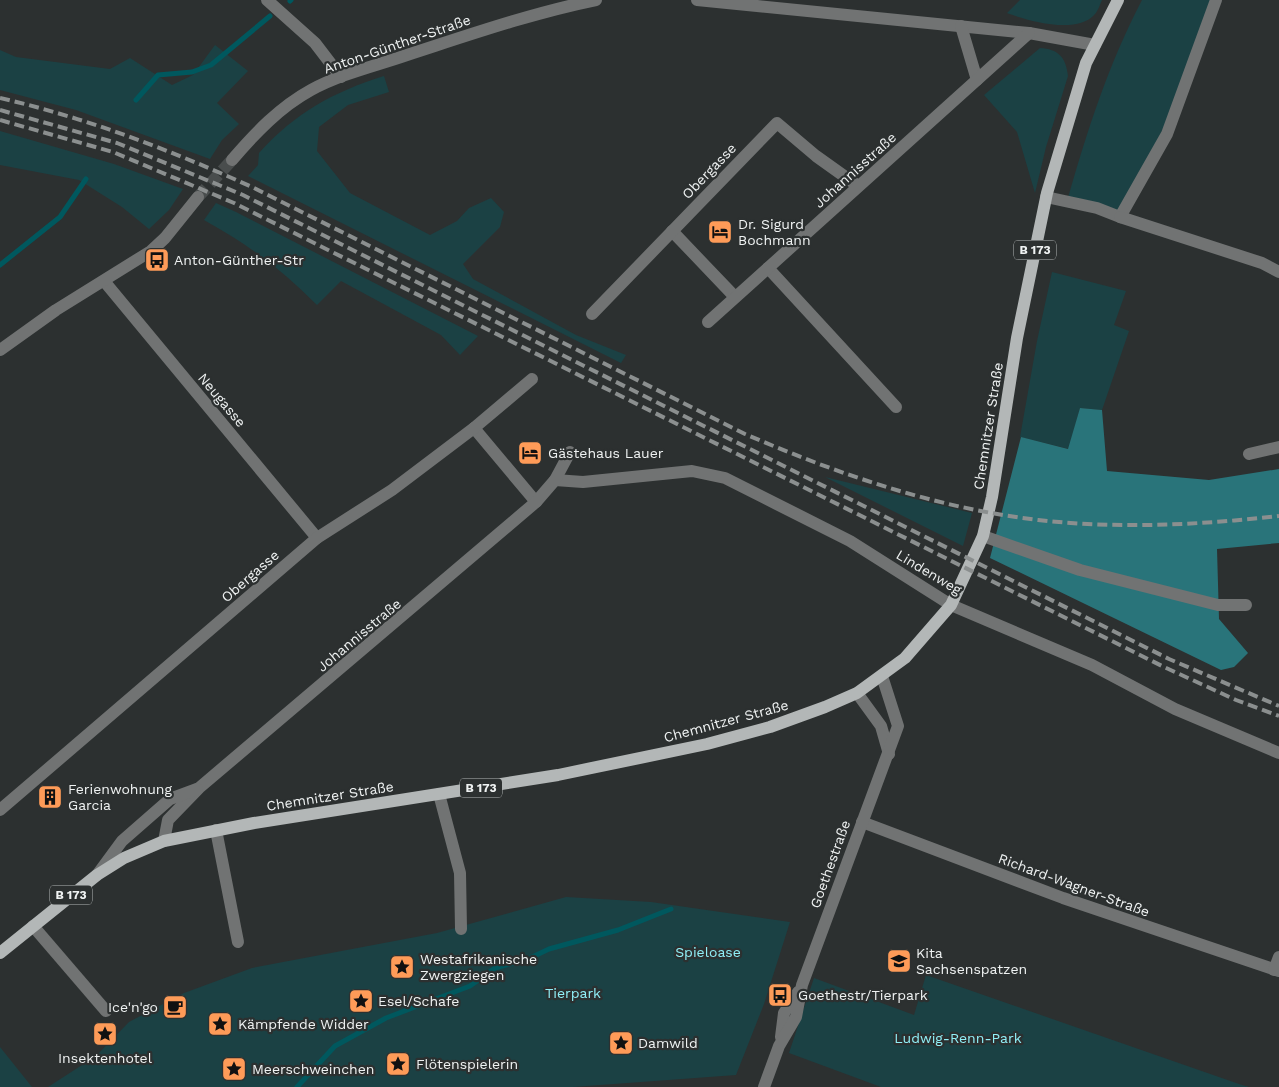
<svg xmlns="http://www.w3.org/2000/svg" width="1279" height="1087" viewBox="0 0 1279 1087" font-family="'Work Sans',sans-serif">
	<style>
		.green { fill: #1b4144 }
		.forest { fill: #29747a }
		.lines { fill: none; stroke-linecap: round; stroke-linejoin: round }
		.stream { stroke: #00585e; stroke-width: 5 }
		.minor-tunnel { stroke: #494d4d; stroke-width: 12; stroke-dasharray: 12 6; stroke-linecap: butt }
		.minor { stroke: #717373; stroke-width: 12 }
		.major { stroke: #b3b7b7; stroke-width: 12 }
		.rail { stroke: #8b8f8f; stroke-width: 4; stroke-dasharray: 10 5; stroke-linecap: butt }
		.labels { text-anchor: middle; stroke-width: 4.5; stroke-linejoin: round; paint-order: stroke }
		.shield { fill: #2c3030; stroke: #b4b8b8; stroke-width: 1 }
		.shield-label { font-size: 12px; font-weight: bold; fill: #eff2f2 }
		.street-label { font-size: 14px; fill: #eff2f2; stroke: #2c3030 }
		.poi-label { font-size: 14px; fill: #eff2f2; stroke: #2c3030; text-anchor: start }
		.park-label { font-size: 14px; fill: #90eff7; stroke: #2c3030 }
	</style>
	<rect width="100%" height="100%" fill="#2c3030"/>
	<g class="green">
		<path d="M1020,0H1102C1100,4 1098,11 1095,14C1078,35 1028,21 1007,13Z"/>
		<path d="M1142,0H1216L1185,84L1120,217L1067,201C1087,131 1108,65 1142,0Z"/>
		<path d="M215,45L248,71L217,103L239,124L222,140L210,159L76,110L0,90V50L16,57L110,69L130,58L172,85L193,75Z"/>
		<path d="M1040,48C1058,49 1066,57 1068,76L1046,147L1035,193L1017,132L984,95Z"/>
		<path d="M384,76L389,92L348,105L319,127L317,151L350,193L430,235L457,221L469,208L491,198L504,212L500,227L463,264L473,279L576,335L626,355L621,363L248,176L258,165L259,153C295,113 333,92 384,76Z"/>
		<path d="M0,131L114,164L183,189L169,210L149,229L122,207L79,180L0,165Z"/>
		<path d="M216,203L236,212L478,336L460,355L441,335L341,281L317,305C279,267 250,246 204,220Z"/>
		<path d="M1052,272L1126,291L1114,325L1129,331L1102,410L1080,408L1069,449L1020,437L1037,341Z"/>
		<path d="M825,477L972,513L963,546Z"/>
		<path d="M566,897L651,902L790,922L764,1004L736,1075L573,1087H48L96,1056L129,1022L184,993L252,968L437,933Z"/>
		<path d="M926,975L1239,1084L1249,1087H881L789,1053L814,978L914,1015Z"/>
		<path d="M0,1047L32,1087H0Z"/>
	</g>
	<path class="forest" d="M1080,408L1102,410L1107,471L1209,480L1279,469V543L1217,549L1219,619L1248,653L1234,667L1221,670L990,558L1021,437L1068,449Z"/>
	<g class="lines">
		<g class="stream">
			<path d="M290,1L291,0"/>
			<path d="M136,100L158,75L192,72L211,65L270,16"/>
			<path d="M0,265L60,217L86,179"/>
			<path d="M297,1087L335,1046L386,1018L470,986L495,968L528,959L549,949L618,930L671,909"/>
		</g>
		<path class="minor-tunnel" d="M198,197L232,160"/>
		<g class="minor">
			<path d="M267,0L315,43L341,77"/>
			<path d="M697,0L1029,33L1095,45"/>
			<path d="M961,26L977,80"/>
			<path d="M232,160C255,133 280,107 311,90C340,74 375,66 407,55C469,35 532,13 596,0"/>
			<path d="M1046,197L1097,208L1120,217L1167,134L1216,0"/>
			<path d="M1120,217L1262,263L1279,272"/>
			<path d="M672,231L735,297"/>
			<path d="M768,268L896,407"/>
			<path d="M104,281L317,538"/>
			<path d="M592,314L777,123L816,156L858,186"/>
			<path d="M708,322L1029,33"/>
			<path d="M0,350L56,310L151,251L165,238L198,197"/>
			<path d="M474,428L536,502"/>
			<path d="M1249,454L1279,447"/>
			<path d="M555,480L583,482L692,471L725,478L850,541L951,605L1092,665L1175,709L1279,753"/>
			<path d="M983,536L1080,570L1218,605H1246"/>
			<path d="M857,693L881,726L889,754"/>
			<path d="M439,794L460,873L461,929"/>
			<path d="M0,810L317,538L392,490L474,428L532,379"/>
			<path d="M862,822L1063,898L1279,971"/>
			<path d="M216,830L238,942"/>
			<path d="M164,841L168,820L199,788L536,502L555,480L570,452"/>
			<path d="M97,875L122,841L170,799L197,789"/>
			<path d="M33,926L106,1011"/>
			<path d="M1274,970L1279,957"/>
			<path d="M781,1037L784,1013L798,992"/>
			<path d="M764,1087L779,1046L796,1017L802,985L898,726L882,676"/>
		</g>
		<path class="major" d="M0,953L97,875L124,858L164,841L254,823L558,775L707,744L770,727L825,707L857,693L905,658L951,605L983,536L992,497L1017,338L1047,193L1086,63L1118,0"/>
		<g class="rail">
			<path d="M0,98C87,118 170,150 252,187L745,434C838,474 936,508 1038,520C1118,529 1199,525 1279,516"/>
			<path d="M0,110L117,143L243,195L1169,659L1279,706"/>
			<path d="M0,120L113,152L234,203L1164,667L1236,700L1279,716"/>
		</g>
	</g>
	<defs>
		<symbol id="hotel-square" viewBox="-11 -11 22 22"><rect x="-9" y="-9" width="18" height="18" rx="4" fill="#fe9b58" stroke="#2c3030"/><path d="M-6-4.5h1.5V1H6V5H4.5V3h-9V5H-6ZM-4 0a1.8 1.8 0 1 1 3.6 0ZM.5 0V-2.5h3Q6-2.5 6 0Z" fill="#111"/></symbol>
		<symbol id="bus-square" viewBox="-11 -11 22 22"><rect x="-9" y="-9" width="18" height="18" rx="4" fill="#fe9b58" stroke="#2c3030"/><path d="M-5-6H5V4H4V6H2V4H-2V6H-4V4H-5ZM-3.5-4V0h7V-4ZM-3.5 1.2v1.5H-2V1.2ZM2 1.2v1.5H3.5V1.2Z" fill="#111"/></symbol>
		<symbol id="building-square" viewBox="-11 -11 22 22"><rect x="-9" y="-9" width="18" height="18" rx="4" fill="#fe9b58" stroke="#2c3030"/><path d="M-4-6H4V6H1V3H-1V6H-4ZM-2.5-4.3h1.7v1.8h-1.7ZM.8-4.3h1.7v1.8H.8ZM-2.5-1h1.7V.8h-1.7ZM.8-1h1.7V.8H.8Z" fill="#111"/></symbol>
		<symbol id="school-square" viewBox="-11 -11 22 22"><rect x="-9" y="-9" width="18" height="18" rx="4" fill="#fe9b58" stroke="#2c3030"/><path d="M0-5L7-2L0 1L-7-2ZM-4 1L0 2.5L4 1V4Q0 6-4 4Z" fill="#111"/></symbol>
		<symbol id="sight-square" viewBox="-11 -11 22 22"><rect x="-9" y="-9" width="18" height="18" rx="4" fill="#fe9b58" stroke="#2c3030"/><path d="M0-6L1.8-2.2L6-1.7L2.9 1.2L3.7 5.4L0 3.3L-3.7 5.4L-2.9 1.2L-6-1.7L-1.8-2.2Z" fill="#111"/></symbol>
		<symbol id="cafe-square" viewBox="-11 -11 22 22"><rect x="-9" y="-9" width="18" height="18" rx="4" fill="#fe9b58" stroke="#2c3030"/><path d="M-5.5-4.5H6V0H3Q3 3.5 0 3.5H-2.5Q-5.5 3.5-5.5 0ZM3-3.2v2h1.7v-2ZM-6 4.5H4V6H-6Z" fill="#111"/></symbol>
	</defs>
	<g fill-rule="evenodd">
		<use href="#hotel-square" x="706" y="218" width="28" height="28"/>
		<use href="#bus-square" x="143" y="246" width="28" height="28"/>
		<use href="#hotel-square" x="516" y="439" width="28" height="28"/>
		<use href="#building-square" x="36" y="783" width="28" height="28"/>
		<use href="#school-square" x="885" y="947" width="28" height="28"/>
		<use href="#sight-square" x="388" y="953" width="28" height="28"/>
		<use href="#bus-square" x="766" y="981" width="28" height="28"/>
		<use href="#sight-square" x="347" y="987" width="28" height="28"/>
		<use href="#cafe-square" x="161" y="993" width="28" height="28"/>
		<use href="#sight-square" x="206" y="1010" width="28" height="28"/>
		<use href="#sight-square" x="91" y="1020" width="28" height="28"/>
		<use href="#sight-square" x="607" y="1029" width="28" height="28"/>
		<use href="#sight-square" x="384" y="1050" width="28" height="28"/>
		<use href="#sight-square" x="220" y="1055" width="28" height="28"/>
	</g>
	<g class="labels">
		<g class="shield">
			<rect x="1014" y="240.5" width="42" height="19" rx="4"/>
			<rect x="460" y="778.5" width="42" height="19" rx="4"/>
			<rect x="50" y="885.5" width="42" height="19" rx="4"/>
		</g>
		<g class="shield-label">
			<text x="1035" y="254">B 173</text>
			<text x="481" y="792">B 173</text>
			<text x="71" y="899">B 173</text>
		</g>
		<g class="street-label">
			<text transform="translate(397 44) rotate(-19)" y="5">Anton-Günther-Straße</text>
			<text transform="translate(855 170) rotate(-42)" y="5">Johannisstraße</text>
			<text transform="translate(709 171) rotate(-46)" y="5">Obergasse</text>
			<text transform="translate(222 400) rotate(50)" y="5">Neugasse</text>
			<text transform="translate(988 426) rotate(-81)" y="5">Chemnitzer Straße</text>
			<text transform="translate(929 572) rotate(31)" y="5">Lindenweg</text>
			<text transform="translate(250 576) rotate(-41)" y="5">Obergasse</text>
			<text transform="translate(359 635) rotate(-40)" y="5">Johannisstraße</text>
			<text transform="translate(726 721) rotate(-15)" y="5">Chemnitzer Straße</text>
			<text transform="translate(330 796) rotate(-9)" y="5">Chemnitzer Straße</text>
			<text transform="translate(830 864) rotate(-70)" y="5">Goethestraße</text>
			<text transform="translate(1074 885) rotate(20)" y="5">Richard-Wagner-Straße</text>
		</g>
		<g class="poi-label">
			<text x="738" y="229">Dr. Sigurd<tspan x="738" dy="16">Bochmann</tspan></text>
			<text x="174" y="265">Anton-Günther-Str</text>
			<text x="548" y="458">Gästehaus Lauer</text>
			<text x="68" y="794">Ferienwohnung<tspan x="68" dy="16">Garcia</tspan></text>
			<text x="916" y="958">Kita<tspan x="916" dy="16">Sachsenspatzen</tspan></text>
			<text x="420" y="964">Westafrikanische<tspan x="420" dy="16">Zwergziegen</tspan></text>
			<text x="798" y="1000">Goethestr/Tierpark</text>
			<text x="378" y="1006">Esel/Schafe</text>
			<text x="158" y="1012" text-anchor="end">Ice'n'go</text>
			<text x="238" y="1029">Kämpfende Widder</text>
			<text x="638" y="1048">Damwild</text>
			<text x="105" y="1063" text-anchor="middle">Insektenhotel</text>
			<text x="416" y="1069">Flötenspielerin</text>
			<text x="252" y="1074">Meerschweinchen</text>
		</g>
		<g class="park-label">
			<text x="708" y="957">Spieloase</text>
			<text x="573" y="998">Tierpark</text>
			<text x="958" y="1043">Ludwig-Renn-Park</text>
		</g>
	</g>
</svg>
